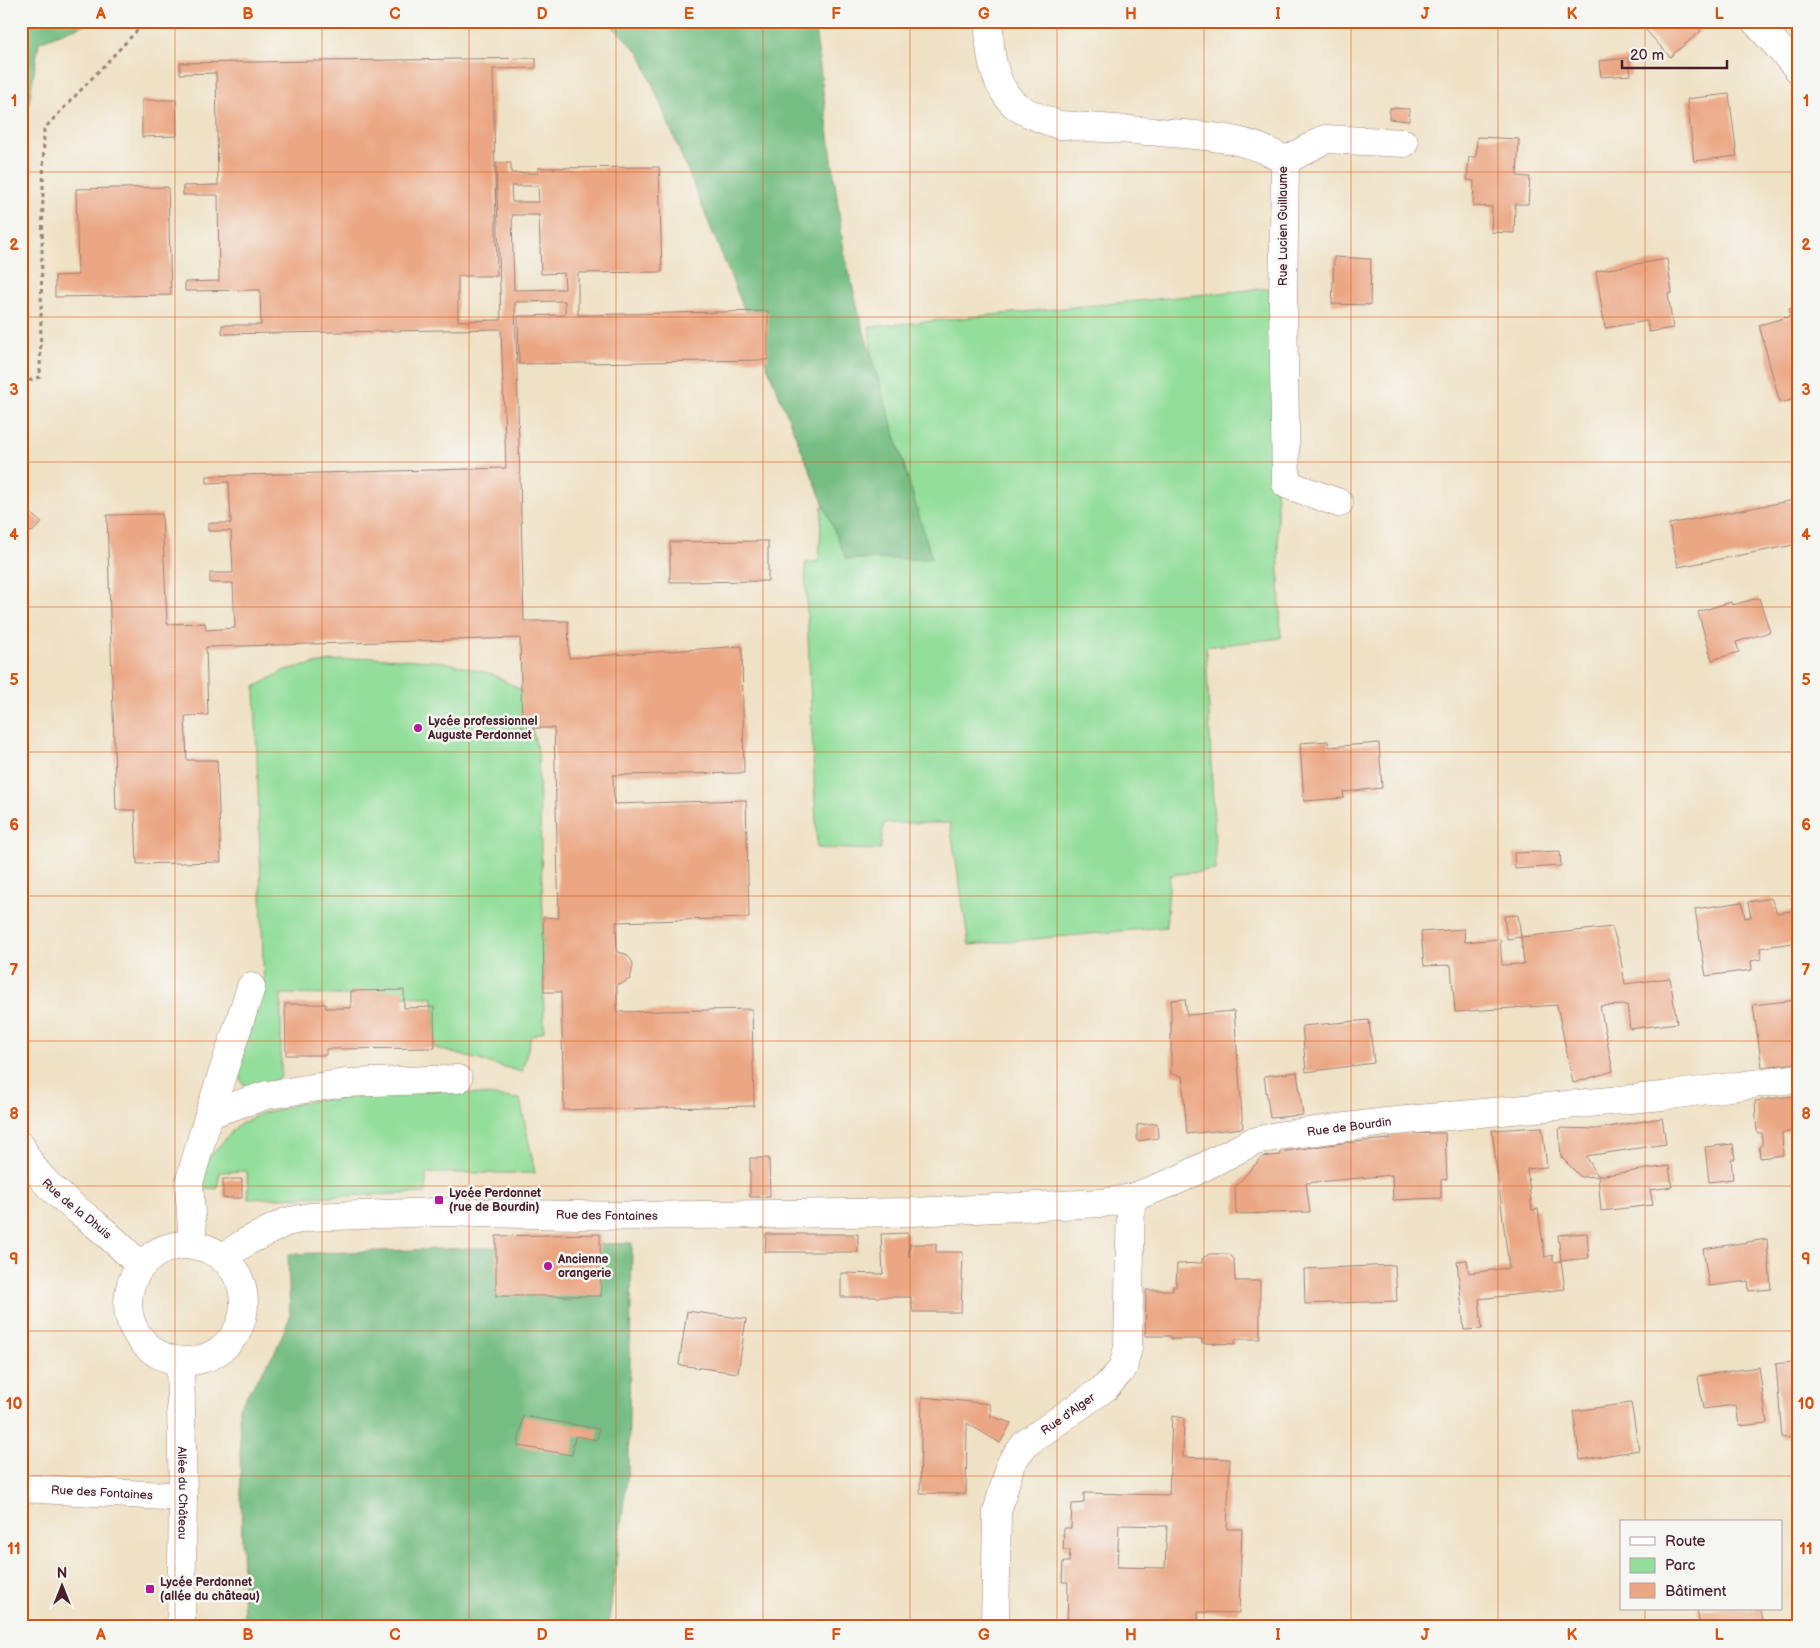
<svg xmlns="http://www.w3.org/2000/svg" width="1820" height="1648" viewBox="0 0 1820 1648" font-family="'Balsamiq Sans',sans-serif">
	<style>
		.green { fill: #92de9a; stroke: #6e7e62 }
		.forest { fill: #75bd82; stroke: #606e56 }
		.building { fill: #eba784; fill-rule: evenodd }
		.lines { fill: none; stroke-linecap: round; stroke-linejoin: round }
		.minor-casing { stroke: #9c8078; stroke-width: 29 }
		.path { stroke: #9c8078; stroke-width: 3; stroke-dasharray: 4 4; stroke-linecap: butt }
		.minor { stroke: #fff; stroke-width: 28 }
		.grid { fill: none; stroke: #d8530f; stroke-width: 1; stroke-opacity: 0.55 }
		.poi-dot { fill: #b5179e; stroke: #f6f6f2; stroke-width: 2 }
		.labels { text-anchor: middle; stroke-width: 5; stroke-linejoin: round; paint-order: stroke }
		.street-label { font-size: 12px; fill: #4a1f2b; stroke: #f6f6f2 }
		.poi-label { font-size: 12px; font-weight: bold; fill: #4a1f2b; stroke: #f6f6f2; text-anchor: start }
		.neatline { fill: none; stroke: #d8530f; stroke-width: 2 }
		.grid-label { font-size: 16px; text-anchor: middle; font-weight: bold; fill: #d8530f }
	</style>
	<rect width="100%" height="100%" fill="#f6f6f2"/>
	<filter id="ink" filterUnits="userSpaceOnUse"><feTurbulence type="fractalNoise" baseFrequency=".02" numOctaves="2"/><feDisplacementMap in="SourceGraphic" scale="10" xChannelSelector="R" yChannelSelector="G"/><feConvolveMatrix kernelMatrix="1 2 1 2 8 2 1 2 1" color-interpolation-filters="sRGB"/></filter>
	<filter id="wash" filterUnits="userSpaceOnUse"><feTurbulence type="fractalNoise" baseFrequency=".0096" numOctaves="4" result="noise"/><feDisplacementMap in="SourceGraphic" scale="20" xChannelSelector="R" yChannelSelector="G"/><feGaussianBlur stdDeviation="1.12" result="paint"/><feColorMatrix in="noise" values="0 0 0 0 0 0 0 0 0 0 0 0 0 0 0 0 0 1.4 0 .05"/><feComposite in="paint" operator="in"/></filter>
	<g filter="url(#wash)">
		<rect width="100%" height="100%" fill="#efe1c4"/>
		<g class="green">
			<path d="M1270,288L1281,638L1206,647L1216,870L1170,875L1166,927L969,945L950,823H884L880,850L817,848L805,563L819,561L822,506L885,497L869,327Z"/>
			<path d="M371,657L445,662L492,674L521,690L538,752L543,917L544,1031L531,1036L522,1072L435,1048L434,1007L432,997L281,994V1076C268,1085 258,1089 243,1084L236,1070L264,992L255,687L285,670L325,662Z"/>
			<path d="M440,1090L520,1099L535,1173H426V1193L248,1199L247,1171L220,1172L217,1189L204,1188L205,1162L237,1126L259,1114L310,1101Z"/>
		</g>
		<g class="forest">
			<path d="M21,21H94L39,42L23,140H21Z"/>
			<path d="M607,21H814L844,252L862,325L932,559H846L640,54Z"/>
			<path d="M632,1243L628,1470L608,1627H244L239,1407L275,1352L290,1317L288,1254Z"/>
		</g>
		<g id="blocks">
			<g class="building">
				<path d="M1638,21H1693L1701,31L1670,57Z"/>
				<path d="M536,58V68L493,69L497,276H458V321L501,320L496,163H511V173H538V168L659,167L662,272L578,273V315L768,311V360L519,364L518,316L565,315V301L515,302L524,621H568L569,658L742,646L744,773L613,775L614,804L746,800L749,918L616,922L617,952L626,954L632,961L633,966L630,979L623,983L617,984V1012L752,1009L754,1106L564,1110L561,992H544L543,917L559,918L554,728H522L520,638L206,647L208,715L185,716L187,760H217L221,862L137,864L135,810H116L107,515L162,514L167,624L205,623L206,630L235,628L233,583H210V573H233L231,531H208V523H231L229,482L207,483V476L506,468L501,329L222,334V325H261L260,290L185,291V282L219,281L218,195H183V186L218,185L216,73L180,74V63ZM511,186H538L539,202H512ZM512,215H539L541,274L564,273L565,289L514,290Z"/>
				<path d="M1629,58L1631,75L1601,77L1599,61Z"/>
				<path d="M1729,94L1737,156L1694,161L1687,99Z"/>
				<path d="M142,100H176L177,136L142,137Z"/>
				<path d="M1390,108L1410,109L1409,121L1389,119Z"/>
				<path d="M1477,137L1519,139L1517,176L1530,177L1528,204H1515L1514,233L1491,232L1492,207L1473,206L1474,181L1467,180L1469,157H1476Z"/>
				<path d="M168,187L171,295L55,297V276L78,275L76,189Z"/>
				<path d="M1334,257L1371,259L1370,305L1332,304Z"/>
				<path d="M1667,259L1672,293L1668,294L1673,328L1649,332L1647,321L1605,328L1596,271Z"/>
				<path d="M1799,305V398L1780,403L1759,325L1791,316L1789,309Z"/>
				<path d="M1799,499V544L1678,567L1669,524Z"/>
				<path d="M21,513H30L42,523L32,532L21,529Z"/>
				<path d="M768,541V581L670,582V542Z"/>
				<path d="M1759,598L1770,632L1736,642L1739,652L1712,660L1698,612L1731,602L1732,605Z"/>
				<path d="M1328,741L1329,747L1379,743L1382,788L1343,792L1344,798L1304,801L1300,743Z"/>
				<path d="M1560,851L1561,866L1515,869L1514,853Z"/>
				<path d="M1771,898L1777,913L1799,910V942L1760,948L1761,959L1751,961L1752,970L1706,976L1695,909L1742,902L1745,918L1751,917L1748,902Z"/>
				<path d="M1518,915L1521,937L1612,927L1619,949L1625,984L1670,978L1677,1023L1630,1029L1627,1005L1600,1006L1613,1071L1573,1083L1557,1005L1455,1012L1451,965L1424,966L1421,932L1464,929L1465,942L1500,939L1502,965L1524,964L1521,937L1507,939L1504,916Z"/>
				<path d="M404,990V1008L434,1007L435,1048L326,1049V1055H286L285,1004H326V1008H351V991Z"/>
				<path d="M1185,999L1187,1015L1234,1011L1243,1128L1187,1134L1182,1076L1171,1074V1000Z"/>
				<path d="M1796,1000V1004H1799V1063L1762,1067L1753,1005Z"/>
				<path d="M1369,1020L1374,1063L1306,1072L1302,1026Z"/>
				<path d="M1297,1072L1303,1115L1270,1118L1264,1076Z"/>
				<path d="M1799,1095V1130L1782,1133L1783,1155L1760,1158L1759,1147L1762,1145V1133H1757L1755,1101Z"/>
				<path d="M1662,1118L1666,1144L1586,1156L1598,1176L1581,1177L1561,1157L1559,1128L1596,1129Z"/>
				<path d="M1157,1123L1158,1138L1137,1141V1125Z"/>
				<path d="M1542,1127L1547,1167L1527,1169L1532,1210L1538,1209L1545,1257L1553,1255V1262L1561,1261L1565,1289L1479,1299L1482,1329L1464,1330L1457,1261L1467,1260L1469,1273L1509,1268L1492,1130Z"/>
				<path d="M1445,1133L1447,1179L1441,1180V1198L1393,1200L1392,1175L1306,1183L1310,1212L1236,1214L1235,1187L1262,1157L1281,1155L1280,1152L1343,1143L1390,1139V1134Z"/>
				<path d="M1733,1144L1735,1159H1731L1733,1179L1709,1182L1705,1147Z"/>
				<path d="M750,1158H769L770,1197H750Z"/>
				<path d="M1669,1166L1672,1187L1650,1190L1653,1205L1601,1211L1598,1176Z"/>
				<rect x="223" y="1179" width="19" height="19"/>
				<path d="M908,1233L909,1257L910,1244H936V1252H963L961,1312H913L911,1297H841V1273L883,1274L881,1234Z"/>
				<path d="M1587,1233L1589,1258L1561,1261L1558,1235Z"/>
				<path d="M600,1234L601,1296H496V1236Z"/>
				<path d="M766,1234H858V1252H765Z"/>
				<path d="M1767,1239L1771,1289L1749,1291L1748,1281L1709,1286L1703,1249Z"/>
				<path d="M1209,1254H1229L1234,1259L1235,1281H1260V1339H1235V1344L1202,1343V1339H1171V1336H1145L1146,1290H1173V1286H1176L1177,1264L1202,1263V1259Z"/>
				<path d="M1395,1265L1397,1301L1305,1304L1304,1269Z"/>
				<path d="M687,1311L746,1319L738,1373L679,1365Z"/>
				<path d="M1799,1361V1437L1782,1438L1776,1364Z"/>
				<path d="M1759,1367L1767,1423L1739,1426L1736,1405L1703,1409L1698,1376Z"/>
				<path d="M922,1397L990,1404L991,1416L1011,1423L1000,1443L967,1423L966,1494L920,1493Z"/>
				<path d="M1631,1403L1639,1450L1580,1460L1573,1411Z"/>
				<path d="M523,1416L599,1429L597,1440L575,1436L572,1455L518,1446Z"/>
				<path d="M1172,1416L1184,1418L1183,1457L1230,1459L1227,1529H1242L1239,1613L1198,1612V1627H1067L1068,1582H1062L1063,1562H1069L1070,1550H1063L1064,1528H1071L1072,1504L1084,1503V1493L1169,1495ZM1119,1525L1167,1526L1165,1568L1117,1567Z"/>
				<path d="M1697,1609H1760L1763,1627H1700Z"/>
			</g>
		</g>
	</g>
	<g filter="url(#ink)">
		<use href="#blocks" fill-opacity="0" stroke="#9c8078" stroke-width="1"/>
		<g class="lines">
			<defs>
				<g id="minor">
					<path d="M989,21C989,49 992,80 1011,101C1022,113 1045,120 1059,125C1093,127 1126,130 1159,132C1203,136 1248,136 1285,161L1283,305L1286,484L1339,503"/>
					<path d="M1755,21L1799,70"/>
					<path d="M1285,161L1325,139L1404,143"/>
					<path d="M209,1114L267,1095L345,1083L458,1079"/>
					<path id="s1" d="M21,1146C35,1180 67,1201 95,1224C111,1237 126,1251 140,1266"/>
					<path d="M193,1245L189,1183L209,1114L251,987"/>
					<circle cx="186" cy="1303" r="58"/>
					<path id="s2" d="M222,1258L246,1242L286,1222L310,1217L435,1212L627,1216L912,1212L1103,1203L1131,1198L1178,1180L1252,1142L1277,1136L1386,1122L1663,1096L1799,1078"/>
					<path id="s3" d="M180,1361L183,1497L181,1627"/>
					<path id="s4" d="M21,1488L183,1497"/>
					<path id="s5" d="M995,1627L997,1512L1011,1463L1025,1444L1106,1387L1123,1368L1128,1347L1131,1198"/>
				</g>
			</defs>
			<use href="#minor" class="minor-casing"/>
			<path class="path" d="M21,383L40,377L44,129L146,21"/>
			<use href="#minor" class="minor"/>
		</g>
	</g>
	<path class="grid" d="M175,21V1627M322,21V1627M469,21V1627M616,21V1627M763,21V1627M910,21V1627M1057,21V1627M1204,21V1627M1351,21V1627M1498,21V1627M1645,21V1522M21,172H1799M21,317H1799M21,462H1799M21,607H1799M21,752H1799M21,896H1799M21,1041H1799M21,1186H1799M21,1331H1799M21,1476H1799M1645,1609V1627"/>
	<g class="poi-dot">
		<circle cx="418" cy="728" r="5"/>
		<rect x="434" y="1195" width="10" height="10" rx="2.5"/>
		<circle cx="548" cy="1266" r="5"/>
		<rect x="145" y="1584" width="10" height="10" rx="2.5"/>
	</g>
	<g class="labels">
		<g class="street-label">
			<text transform="translate(1283 226) rotate(-90)" y="4">Rue Lucien Guillaume</text>
			<text dy="4" stroke="none"><textPath href="#s2" startOffset="1152">Rue de Bourdin</textPath></text>
			<text dy="4" stroke="none"><textPath href="#s1" startOffset="85">Rue de la Dhuis</textPath></text>
			<text dy="4" stroke="none"><textPath href="#s2" startOffset="395">Rue des Fontaines</textPath></text>
			<text dy="4" stroke="none"><textPath href="#s5" startOffset="242">Rue d'Alger</textPath></text>
			<text dy="4" stroke="none"><textPath href="#s4" startOffset="81">Rue des Fontaines</textPath></text>
			<text dy="4" stroke="none"><textPath href="#s3" startOffset="132">Allée du Château</textPath></text>
		</g>
		<g class="poi-label">
			<text x="428" y="725">Lycée professionnel<tspan x="428" dy="14">Auguste Perdonnet</tspan></text>
			<text x="449" y="1197">Lycée Perdonnet<tspan x="449" dy="14">(rue de Bourdin)</tspan></text>
			<text x="558" y="1263">Ancienne<tspan x="558" dy="14">orangerie</tspan></text>
			<text x="160" y="1586">Lycée Perdonnet<tspan x="160" dy="14">(allée du château)</tspan></text>
		</g>
	</g>
	<rect width="1820" height="1648" fill="none" stroke="#f6f6f2" stroke-width="55"/>
	<rect x="1620" y="1520" width="162" height="90" fill="#f6f6f2" stroke="#b1a0a2"/>
	<rect x="1630" y="1537" width="25" height="8" fill="#ffffff" stroke="#b1a0a2"/>
	<text x="1665" y="1546" font-size="15" fill="#4a1f2b">Route</text>
	<rect x="1630" y="1558" width="25" height="15" fill="#92de9a" stroke="#b1a0a2"/>
	<text x="1665" y="1570" font-size="15" fill="#4a1f2b">Parc</text>
	<rect x="1630" y="1583" width="25" height="15" fill="#eba784" stroke="#b1a0a2"/>
	<text x="1665" y="1596" font-size="15" fill="#4a1f2b">Bâtiment</text>
	<g transform="translate(62 1586)" stroke="#f6f6f2" stroke-width="4" paint-order="stroke">
	<path d="M0-4L9 19L0 12L-9 19Z" fill="#4a1f2b"/>
	<text y="-8" font-size="14" font-weight="bold" text-anchor="middle" fill="#4a1f2b">N</text>
	</g>
	<path d="M1622 60v8h105v-8" fill="none" stroke="#4a1f2b" stroke-width="2.5"/>
	<text x="1630" y="60" font-size="15" fill="#4a1f2b" stroke="#f6f6f2" stroke-width="4" paint-order="stroke">20 m</text>
	<rect x="28" y="28" width="1764" height="1592" class="neatline"/>
	<g class="grid-label">
		<text x="101" y="19">A</text>
		<text x="248" y="19">B</text>
		<text x="395" y="19">C</text>
		<text x="542" y="19">D</text>
		<text x="689" y="19">E</text>
		<text x="836" y="19">F</text>
		<text x="984" y="19">G</text>
		<text x="1131" y="19">H</text>
		<text x="1278" y="19">I</text>
		<text x="1425" y="19">J</text>
		<text x="1572" y="19">K</text>
		<text x="1719" y="19">L</text>
		<text x="14" y="106">1</text>
		<text x="1806" y="106">1</text>
		<text x="14" y="250">2</text>
		<text x="1806" y="250">2</text>
		<text x="14" y="395">3</text>
		<text x="1806" y="395">3</text>
		<text x="14" y="540">4</text>
		<text x="1806" y="540">4</text>
		<text x="14" y="685">5</text>
		<text x="1806" y="685">5</text>
		<text x="14" y="830">6</text>
		<text x="1806" y="830">6</text>
		<text x="14" y="975">7</text>
		<text x="1806" y="975">7</text>
		<text x="14" y="1119">8</text>
		<text x="1806" y="1119">8</text>
		<text x="14" y="1264">9</text>
		<text x="1806" y="1264">9</text>
		<text x="14" y="1409">10</text>
		<text x="1806" y="1409">10</text>
		<text x="14" y="1554">11</text>
		<text x="1806" y="1554">11</text>
		<text x="101" y="1640">A</text>
		<text x="248" y="1640">B</text>
		<text x="395" y="1640">C</text>
		<text x="542" y="1640">D</text>
		<text x="689" y="1640">E</text>
		<text x="836" y="1640">F</text>
		<text x="984" y="1640">G</text>
		<text x="1131" y="1640">H</text>
		<text x="1278" y="1640">I</text>
		<text x="1425" y="1640">J</text>
		<text x="1572" y="1640">K</text>
		<text x="1719" y="1640">L</text>
	</g>
</svg>
